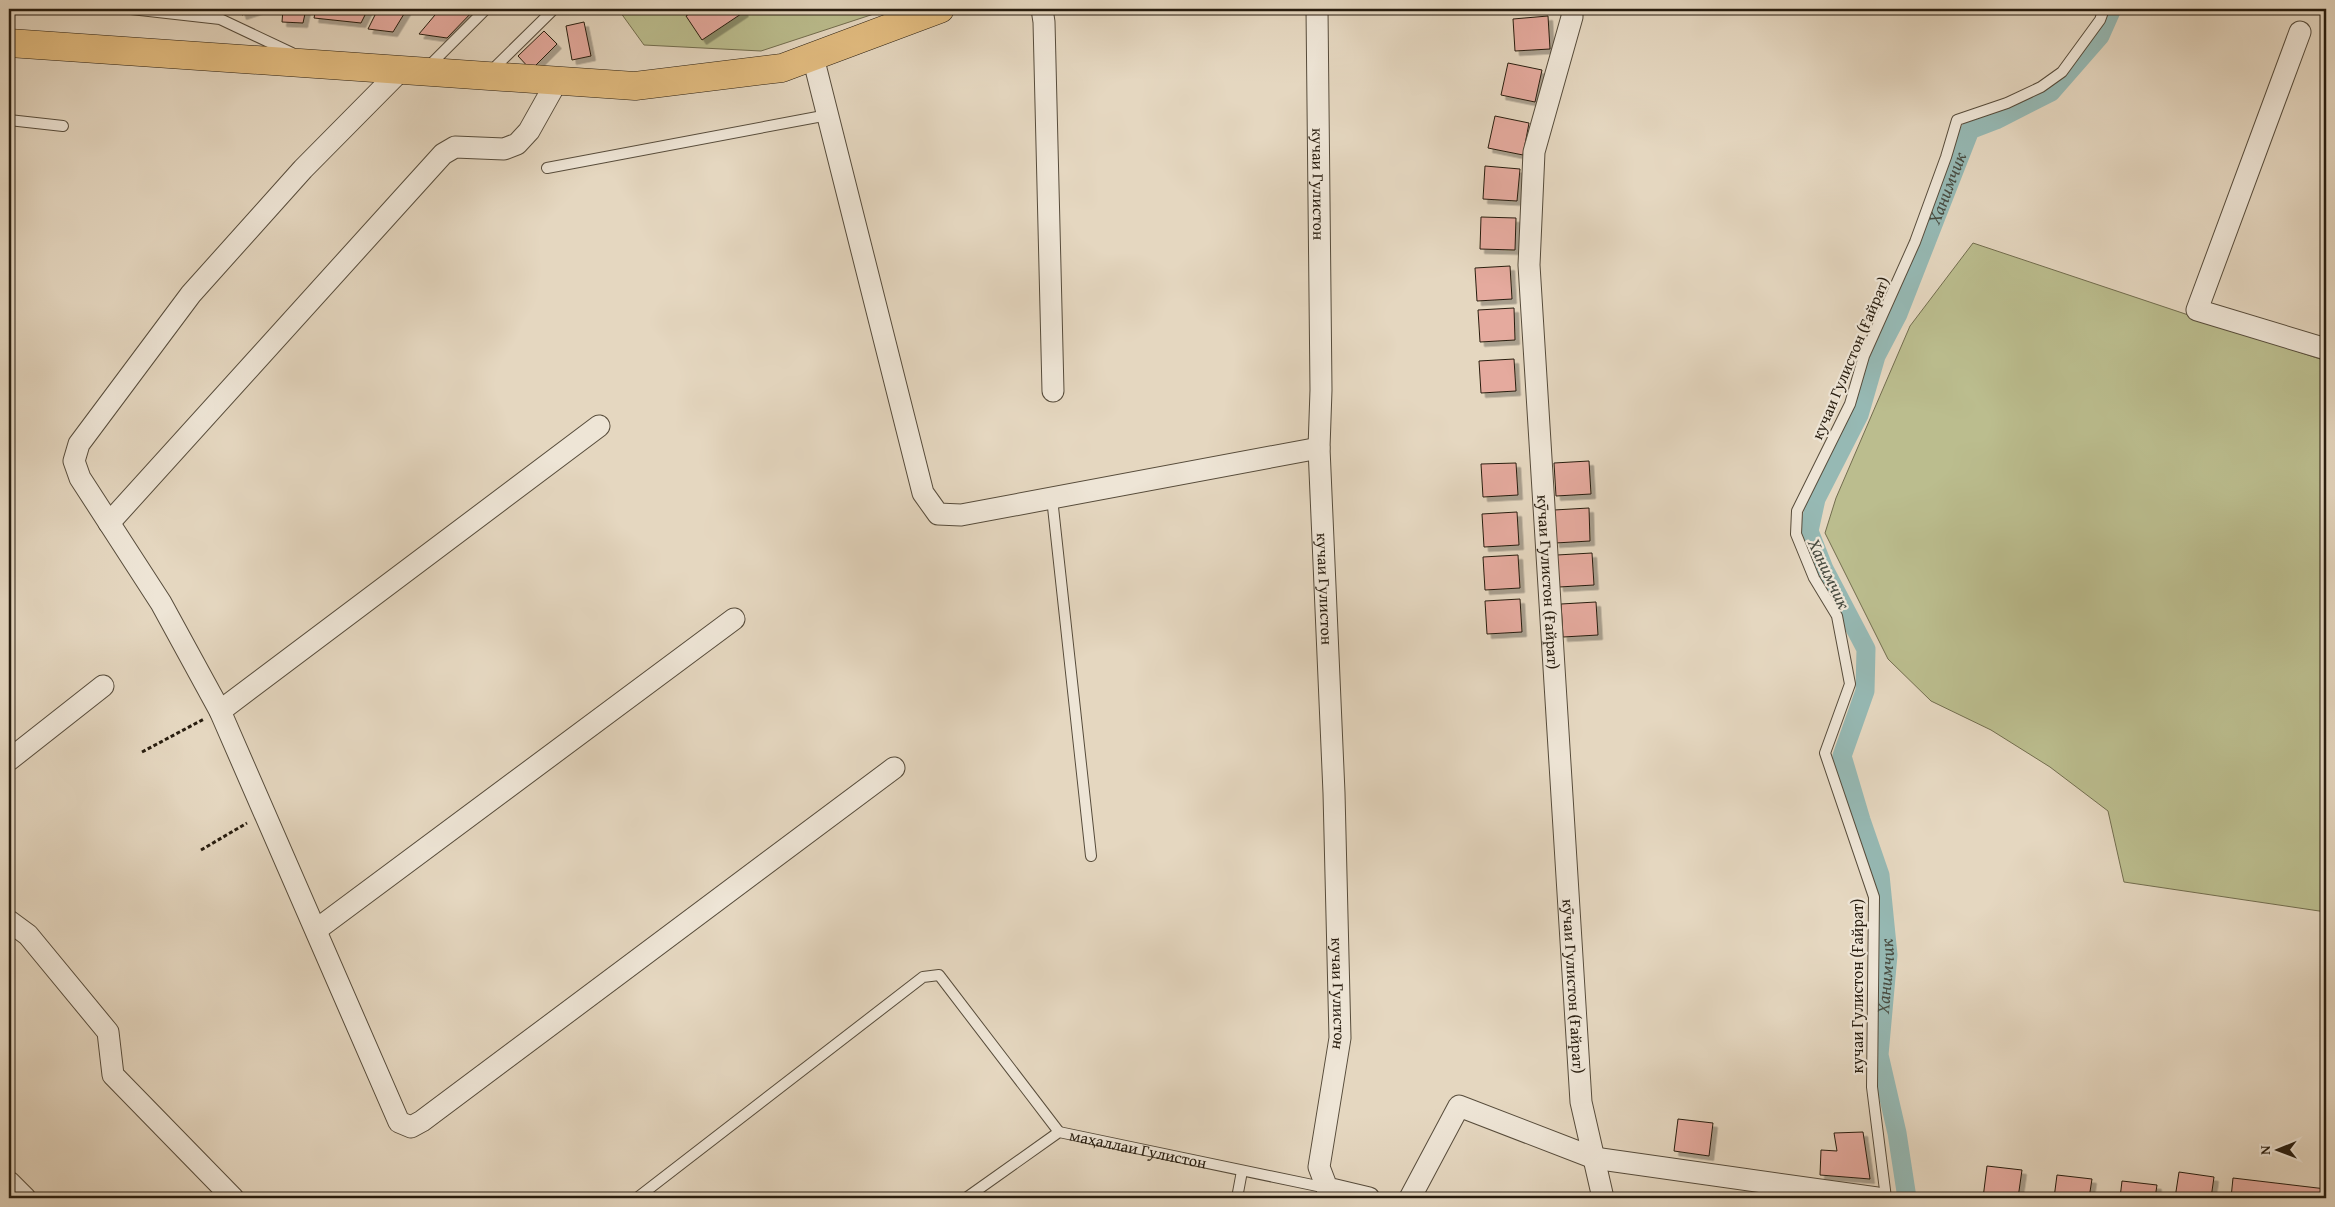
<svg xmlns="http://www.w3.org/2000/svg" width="2335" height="1207" viewBox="0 0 2335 1207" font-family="'Gentium Book Plus',serif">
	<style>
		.green { fill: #bbbd8e; stroke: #726d4e }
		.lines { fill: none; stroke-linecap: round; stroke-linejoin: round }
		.canal { stroke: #96b9b4; stroke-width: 19 }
		.building { fill: #e5aa9e; stroke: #281d0f; filter: url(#shadow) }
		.service-casing { stroke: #574c3b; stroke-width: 12 }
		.minor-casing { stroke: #574c3b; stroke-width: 23 }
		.trunk-casing { stroke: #281d0f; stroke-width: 29 }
		.path { stroke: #281d0f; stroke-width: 3; stroke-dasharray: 4 2.5; stroke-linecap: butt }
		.service { stroke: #eee5d6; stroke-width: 10 }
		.minor { stroke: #eee5d6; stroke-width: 21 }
		.trunk { stroke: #e2bc80; stroke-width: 28 }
		.labels { text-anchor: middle; stroke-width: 4.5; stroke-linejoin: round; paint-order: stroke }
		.street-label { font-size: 16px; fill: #281d0f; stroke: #eee5d6 }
		.water-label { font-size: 18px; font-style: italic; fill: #494c41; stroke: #eee5d6 }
	</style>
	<defs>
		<filter id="shadow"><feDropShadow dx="4.5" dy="4.5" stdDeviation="0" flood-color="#0004"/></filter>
	</defs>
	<rect width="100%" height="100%" fill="#e5d7c0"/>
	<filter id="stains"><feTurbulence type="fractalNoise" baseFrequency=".004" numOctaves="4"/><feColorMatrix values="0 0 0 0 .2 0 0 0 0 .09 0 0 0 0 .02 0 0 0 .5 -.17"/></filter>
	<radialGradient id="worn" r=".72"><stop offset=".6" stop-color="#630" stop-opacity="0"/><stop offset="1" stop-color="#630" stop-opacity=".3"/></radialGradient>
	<g class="green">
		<path d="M618,9H889L761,51L644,45Z"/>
		<path d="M1973,243L2326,361V912L2124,882L2108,811L2050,767L1991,730L1931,701L1888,659L1825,533L1836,498L1910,326Z"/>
	</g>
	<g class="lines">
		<path class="canal" id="s1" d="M1907,1198L1897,1133L1879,1055L1888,955L1880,875L1861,820L1842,756L1865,691L1866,649L1824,569L1809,531L1816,499L1859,415L1876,356L1898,314L1970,130L1996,120L2051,92L2100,36L2112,9"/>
	</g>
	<g class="building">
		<path d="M240,9H260L242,15Z"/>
		<path d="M283,9H306L303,23L282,22Z"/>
		<path d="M316,9H368L361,23L314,18Z"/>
		<path d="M378,9H407L393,32L368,29Z"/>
		<path d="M440,9H475L447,38L419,34Z"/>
		<path d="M697,9H742L744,12L702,40L686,16Z"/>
		<path d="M1548,16L1550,49L1515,51L1513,19Z"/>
		<path d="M584,22L591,56L572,60L566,26Z"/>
		<path d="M544,31L557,44L531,70L518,56Z"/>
		<path d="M1508,63L1542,70L1535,102L1501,95Z"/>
		<path d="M1495,116L1529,123L1523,155L1488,148Z"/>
		<path d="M1485,166L1520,169L1517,201L1483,199Z"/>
		<path d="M1481,217L1516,218L1515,250L1480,249Z"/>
		<path d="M1510,266L1512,299L1477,301L1475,268Z"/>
		<path d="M1514,308L1515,340L1480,342L1478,310Z"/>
		<path d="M1514,359L1516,391L1481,393L1479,361Z"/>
		<path d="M1589,461L1591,494L1556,496L1554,463Z"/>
		<path d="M1516,463L1518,495L1483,497L1481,464Z"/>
		<path d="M1589,508L1590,541L1555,543L1554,510Z"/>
		<path d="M1517,512L1519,545L1484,547L1482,514Z"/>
		<path d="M1592,553L1594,585L1559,587L1557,555Z"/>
		<path d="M1518,555L1520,588L1485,590L1483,557Z"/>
		<path d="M1520,599L1522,632L1487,634L1485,601Z"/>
		<path d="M1596,602L1598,635L1563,637L1561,604Z"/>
		<path d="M1678,1119L1713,1123L1709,1156L1674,1151Z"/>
		<path d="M1863,1132L1870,1179L1820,1175L1821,1150L1837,1151L1834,1133Z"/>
		<path d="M1987,1166L2022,1170L2018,1198H1983Z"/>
		<path d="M2179,1172L2214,1177L2211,1198H2175Z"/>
		<path d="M2057,1175L2092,1179L2089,1198H2054Z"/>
		<path d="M2233,1178L2326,1189V1198H2231Z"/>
		<path d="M2122,1181L2157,1185L2155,1198H2120Z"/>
	</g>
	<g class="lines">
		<defs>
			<g id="service">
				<path d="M131,9L220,19L292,53"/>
				<path d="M427,68L486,9"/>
				<path d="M491,71L554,9"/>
				<path d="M9,120L63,126"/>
				<path d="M547,168L828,115"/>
				<path d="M1052,498L1091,856"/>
				<path d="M637,1198L923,977L939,975L1059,1132"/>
				<path id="s2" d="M966,1198L1059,1132L1327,1188"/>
				<path d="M1237,1198L1242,1171"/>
				<path d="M1886,1198L1872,1087L1874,897L1825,753L1850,684L1837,616L1814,578L1796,534L1797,511L1850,404L1864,356L1915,242L1946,157L1957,120L2007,103L2041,87L2062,72L2100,20L2104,9"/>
			</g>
			<g id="minor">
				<path d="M1042,9L1044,22L1053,391"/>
				<path id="s3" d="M1317,9L1321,390L1319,448L1334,793L1340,1038L1319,1167L1327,1188L1369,1198"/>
				<path id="s4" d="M1572,9V17L1534,152L1529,265L1581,1102L1603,1198"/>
				<path d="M2300,32L2197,310L2326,349"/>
				<path d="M813,57L923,493L938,514L961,515L1319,448"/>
				<path d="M400,71L303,169L191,294L79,444L74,461L80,478L161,603L220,711L399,1122L411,1127L422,1121L894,768"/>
				<path d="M109,523L443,154L455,147L504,149L517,144L529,131L557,81"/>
				<path d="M220,711L599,426"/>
				<path d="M9,760L103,686"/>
				<path d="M9,921L28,935L108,1032L113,1075L233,1198"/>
				<path d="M316,930L734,619"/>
				<path d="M9,1182L25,1198"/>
				<path d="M1410,1198L1459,1106L1594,1158L1877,1198"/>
			</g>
			<path id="trunk" d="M9,43L635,86L782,68L940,9"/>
		</defs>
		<use href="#service" class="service-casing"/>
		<use href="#minor" class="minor-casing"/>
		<use href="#trunk" class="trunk-casing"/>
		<g class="path">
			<path d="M142,752L204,719"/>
			<path d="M201,850L247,823"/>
		</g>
		<use href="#service" class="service"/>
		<use href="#minor" class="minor"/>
		<use href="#trunk" class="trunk"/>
	</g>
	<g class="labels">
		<g class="street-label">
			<text dy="6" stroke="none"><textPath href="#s3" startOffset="175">кучаи Гулистон</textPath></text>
			<text transform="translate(1850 358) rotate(-67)" y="6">кучаи Гулистон (Ғайрат)</text>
			<text dy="6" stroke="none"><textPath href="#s4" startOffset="579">кӯчаи Гулистон (Ғайрат)</textPath></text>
			<text dy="6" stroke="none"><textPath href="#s3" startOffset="580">кучаи Гулистон</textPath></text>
			<text dy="6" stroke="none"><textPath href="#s4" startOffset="984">кӯчаи Гулистон (Ғайрат)</textPath></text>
			<text transform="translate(1857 986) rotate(-90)" y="6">кучаи Гулистон (Ғайрат)</text>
			<text dy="6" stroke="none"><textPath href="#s3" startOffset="985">кучаи Гулистон</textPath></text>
			<text dy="6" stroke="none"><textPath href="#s2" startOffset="195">маҳаллаи Гулистон</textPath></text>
		</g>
		<g class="water-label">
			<text dy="6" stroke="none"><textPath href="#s1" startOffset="1065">Ханимчик</textPath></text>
			<text transform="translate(1829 574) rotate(65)" y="6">Ханимчик</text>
			<text dy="6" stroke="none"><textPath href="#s1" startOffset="225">Ханимчик</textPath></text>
		</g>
	</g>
	<rect width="2335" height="1207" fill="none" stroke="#e5d7c0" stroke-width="30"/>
	<rect x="10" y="10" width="2315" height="1187" fill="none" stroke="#281d0f" stroke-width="2.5"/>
	<rect x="15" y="15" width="2305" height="1177" fill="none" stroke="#281d0f"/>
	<g transform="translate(2278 1150) rotate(269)" stroke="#eee5d6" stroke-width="4" paint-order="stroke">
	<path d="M0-4L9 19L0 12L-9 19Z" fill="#281d0f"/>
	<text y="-8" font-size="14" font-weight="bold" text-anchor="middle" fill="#281d0f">N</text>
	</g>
	<rect width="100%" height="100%" filter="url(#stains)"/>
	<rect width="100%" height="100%" fill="url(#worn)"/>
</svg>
